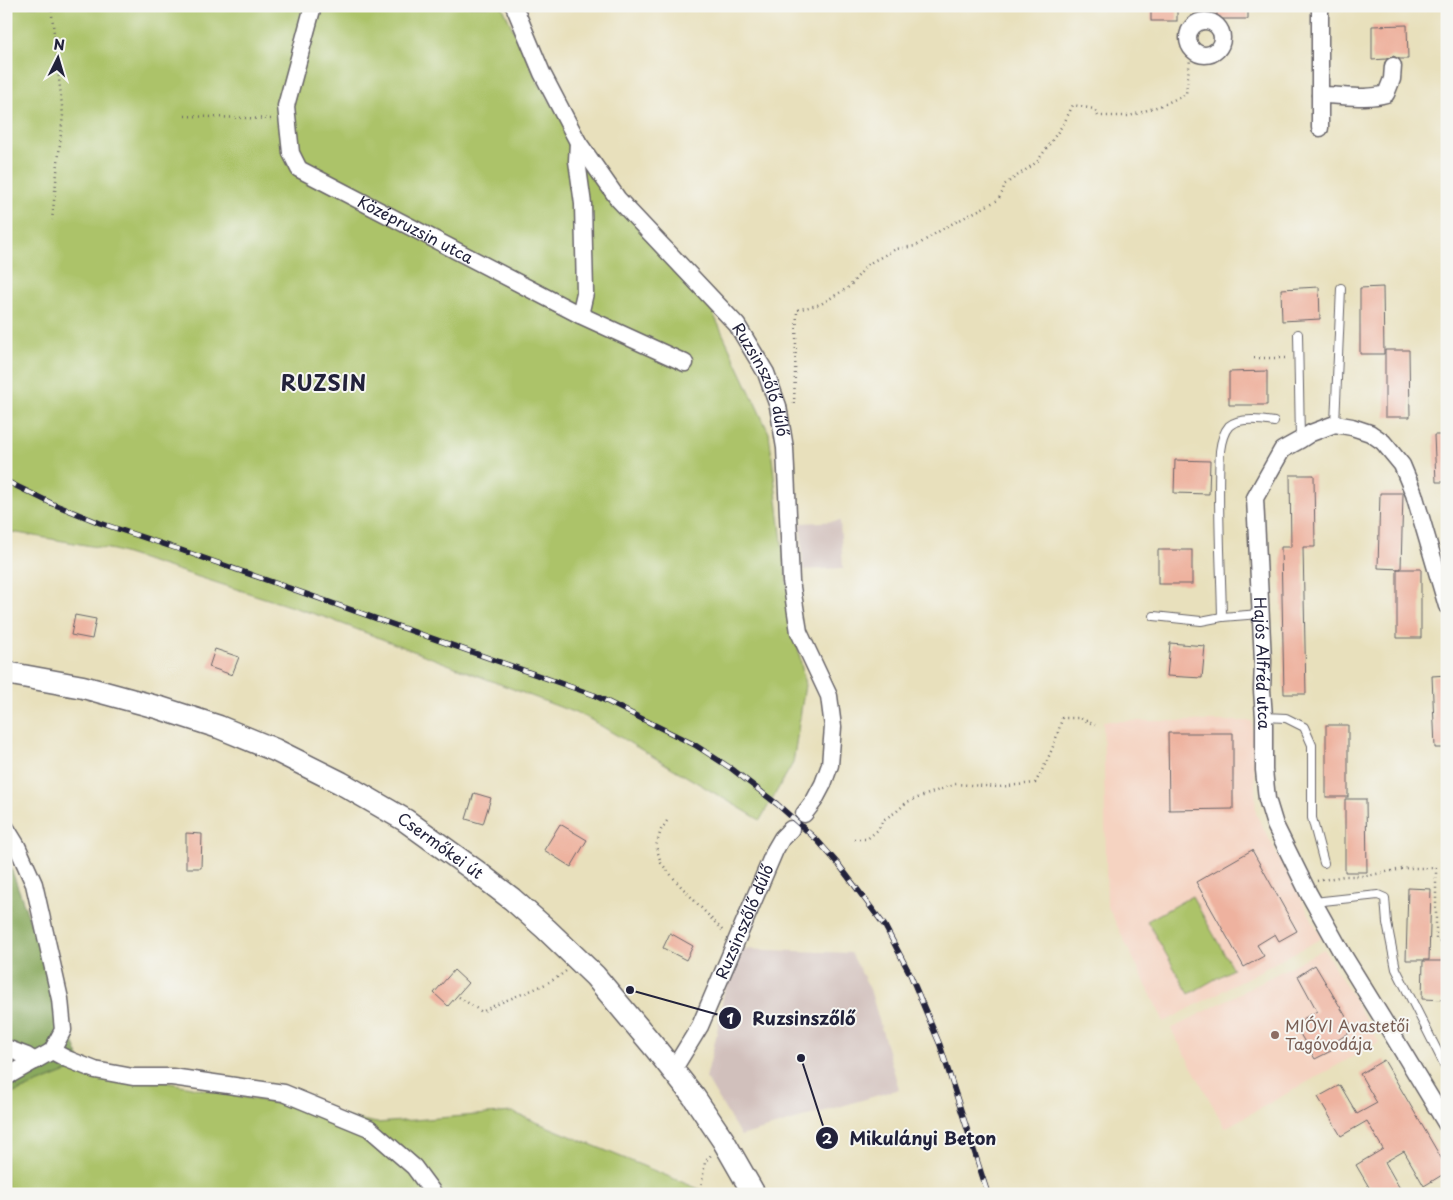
<svg xmlns="http://www.w3.org/2000/svg" width="1453" height="1200" viewBox="0 0 1453 1200" font-family="'Playpen Sans',sans-serif">
	<style>
		.built { fill: #f5d3c1 }
		.industrial { fill: #d1c0bc }
		.green { fill: #acc369; stroke: #677252 }
		.forest { fill: #89a95d; stroke: #56664c }
		.building { fill: #eeb29f }
		.lines { fill: none; stroke-linecap: round; stroke-linejoin: round }
		.lane-casing { stroke: #676468; stroke-width: 10 }
		.street-casing { stroke: #676468; stroke-width: 19 }
		.secondary-casing { stroke: #676468; stroke-width: 25 }
		.path { stroke: #676468; stroke-width: 2.5; stroke-dasharray: 1 4; stroke-linecap: butt }
		.lane { stroke: #fff; stroke-width: 8 }
		.street { stroke: #fff; stroke-width: 16 }
		.secondary { stroke: #fff; stroke-width: 22 }
		.rail-casing { stroke: #22223b; stroke-width: 5.5 }
		.rail { stroke: #f6f6f2; stroke-width: 4; stroke-dasharray: 11; stroke-linecap: butt }
		.education-dot { fill: #8d6e63; stroke: #f6f6f2; stroke-width: 2 }
		.labels { text-anchor: middle; stroke-width: 4; stroke-linejoin: round; paint-order: stroke }
		.street-label { font-size: 16px; fill: #22223b; stroke: #f6f6f2 }
		.education-label { font-size: 16px; fill: #785e54; stroke: #f6f6f2; text-anchor: start }
		.district-label { font-size: 21px; font-weight: bold; letter-spacing: 1px; fill: #22223b; stroke: #f6f6f2 }
		.leader { fill: none; stroke: #22223b; stroke-width: 2 }
		.callout-dot { fill: #22223b; stroke: #f6f6f2; stroke-width: 2 }
		.mark-label { font-size: 15px; text-anchor: middle; font-weight: bold; fill: #fff }
		.callout-label { font-size: 18px; text-anchor: middle; font-weight: bold; fill: #22223b; stroke: #f6f6f2; stroke-width: 4; stroke-linejoin: round; paint-order: stroke }
	</style>
	<rect width="100%" height="100%" fill="#f6f6f2"/>
	<filter id="ink" filterUnits="userSpaceOnUse"><feTurbulence type="fractalNoise" baseFrequency=".02" numOctaves="2"/><feDisplacementMap in="SourceGraphic" scale="10" xChannelSelector="R" yChannelSelector="G"/><feConvolveMatrix kernelMatrix="1 2 1 2 8 2 1 2 1" color-interpolation-filters="sRGB"/></filter>
	<filter id="wash" filterUnits="userSpaceOnUse"><feTurbulence type="fractalNoise" baseFrequency=".0096" numOctaves="4" result="noise"/><feDisplacementMap in="SourceGraphic" scale="20" xChannelSelector="R" yChannelSelector="G"/><feGaussianBlur stdDeviation="1.12" result="paint"/><feColorMatrix in="noise" values="0 0 0 0 0 0 0 0 0 0 0 0 0 0 0 0 0 1.4 0 .05"/><feComposite in="paint" operator="in"/></filter>
	<g filter="url(#wash)">
		<rect width="100%" height="100%" fill="#e8e0bc"/>
		<g class="built">
			<path d="M1103,721H1252L1256,814L1322,938L1164,1022L1107,905Z"/>
			<path d="M1324,949L1379,1042L1225,1128L1171,1029Z"/>
		</g>
		<g class="industrial">
			<path d="M840,521L843,568L803,570L801,523Z"/>
			<path d="M741,949L851,953L870,989L899,1089L741,1136L706,1078L716,1037L724,992Z"/>
		</g>
		<g class="green">
			<path d="M6,6H502L539,84L613,201L700,285L769,433L788,592L805,685L793,763L760,820L586,717L327,618L114,550L6,531Z"/>
			<path d="M1192,896L1233,969L1189,994L1147,921Z"/>
			<path d="M82,1066L377,1123L512,1112L711,1194H6V1096Z"/>
		</g>
		<path class="forest" d="M6,863L12,871L82,1066L6,1096Z"/>
		<g id="blocks">
			<g class="building">
				<rect x="1151" y="6" width="26" height="15"/>
				<rect x="1217" y="6" width="31" height="13"/>
				<path d="M1407,25L1408,59H1400L1393,56L1386,59L1372,60V26Z"/>
				<path d="M1319,287L1320,319L1282,321L1281,289Z"/>
				<path d="M1383,287L1384,354H1360V288Z"/>
				<path d="M1385,350H1409L1410,417H1385Z"/>
				<path d="M1267,371V405H1229V372Z"/>
				<path d="M1434,435H1447V482H1436Z"/>
				<path d="M1175,460L1210,461L1209,494L1174,493Z"/>
				<path d="M1290,475H1314L1315,547H1303L1306,694H1284L1281,547H1291Z"/>
				<path d="M1380,493H1403L1401,569H1421V638H1397V569H1401L1378,568Z"/>
				<rect x="1158" y="550" width="34" height="34"/>
				<path d="M75,615L96,619L92,639L71,635Z"/>
				<path d="M1170,643L1205,646L1202,678L1167,676Z"/>
				<path d="M215,649L239,657L232,675L209,667Z"/>
				<path d="M1447,675V748H1435L1432,676Z"/>
				<rect x="1326" y="725" width="22" height="72"/>
				<path d="M1168,733H1233V809L1169,810Z"/>
				<path d="M474,793L491,798L483,824L466,819Z"/>
				<path d="M1345,799H1366L1367,872H1345Z"/>
				<path d="M560,824L587,840L571,867L544,850Z"/>
				<path d="M186,833L202,834L201,868H186Z"/>
				<path d="M1252,850L1297,931L1279,941L1275,934L1257,945L1264,956L1244,967L1196,882Z"/>
				<path d="M1408,888L1431,889L1429,960H1406Z"/>
				<path d="M670,933L693,946L686,960L663,948Z"/>
				<path d="M1423,961H1447V1000L1422,999Z"/>
				<path d="M1315,965L1354,1030L1328,1046L1331,1051L1315,1059L1294,1024L1317,1011L1298,976Z"/>
				<path d="M454,970L468,983L448,1006L434,993Z"/>
				<path d="M1384,1060L1447,1168V1172L1424,1186L1404,1151L1385,1162L1403,1194H1373L1356,1165L1383,1149L1367,1121L1341,1136L1318,1097L1340,1085L1357,1114L1377,1103L1360,1074Z"/>
			</g>
		</g>
	</g>
	<g filter="url(#ink)">
		<use href="#blocks" fill-opacity="0" stroke="#676468" stroke-width="1"/>
		<g class="lines">
			<defs>
				<g id="lane">
					<path d="M1298,334L1300,439"/>
					<path d="M1335,424L1341,288"/>
					<path d="M1154,616L1201,621L1222,617L1260,614"/>
					<path d="M1222,617C1221,562 1217,506 1220,451C1221,443 1223,433 1229,426C1239,417 1262,420 1274,422"/>
					<path d="M1264,717L1286,718L1304,727L1312,745V818L1324,863"/>
					<path d="M1314,902L1378,895L1385,898L1387,923L1396,969L1447,1070"/>
				</g>
				<g id="street">
					<path id="s1" d="M313,6L286,106L291,153L299,169L580,315L685,363"/>
					<path id="s2" d="M514,6L542,73L578,142L618,199L737,325L766,373L778,406L785,448L791,581L799,632L829,696L833,727L830,765L823,784L814,801L804,814"/>
					<circle cx="1205" cy="38" r="17"/>
					<path d="M1320,95C1342,95 1366,100 1386,94L1392,79L1393,66"/>
					<path d="M1320,128V6"/>
					<path d="M578,142L577,161L583,204L585,293L580,315"/>
					<path id="s3" d="M1447,606L1414,494L1402,465L1383,442L1370,433L1352,427L1335,424L1311,433L1300,440L1282,450L1255,498L1263,661L1262,690L1264,717V770L1267,799L1275,825L1309,894L1342,953L1392,1034L1447,1125"/>
					<path d="M6,828L17,846L34,884L60,999L63,1030L52,1051L67,1059L95,1070L133,1077H172L284,1093L369,1128L414,1167L434,1194"/>
					<path d="M6,1048L27,1056L35,1061"/>
					<path id="s4" d="M673,1070L700,1026L775,850L782,838L791,829"/>
					<path d="M6,1077L52,1051"/>
				</g>
				<g id="secondary">
					<path id="s5" d="M6,673L83,687L160,708L219,727L275,750L341,783L405,820L477,872L512,899L546,929L595,976L656,1049L694,1097L723,1140L754,1194"/>
				</g>
			</defs>
			<use href="#lane" class="lane-casing"/>
			<use href="#street" class="street-casing"/>
			<use href="#secondary" class="secondary-casing"/>
			<g class="path">
				<path d="M51,6L63,115L52,220"/>
				<path d="M185,116L273,119"/>
				<path d="M1254,358H1286"/>
				<path d="M794,404L797,310L821,304L849,287L868,264L896,249L916,246L944,228L998,200L1003,191L1004,185L1037,162L1064,123L1073,105L1094,109L1098,116H1130L1165,104L1186,94L1191,50"/>
				<path d="M667,821L661,830L656,846L661,863L677,882L724,932"/>
				<path d="M854,839H867L878,830L883,820L896,812L907,802L955,784L999,787L1035,783C1047,763 1056,742 1062,718H1080L1095,725"/>
				<path d="M1317,881L1344,876H1366L1407,868H1436V939L1447,946"/>
				<path d="M459,997L482,1012C509,996 541,991 566,971"/>
				<path d="M700,1194L705,1162L711,1155"/>
			</g>
			<use href="#lane" class="lane"/>
			<use href="#street" class="street"/>
			<use href="#secondary" class="secondary"/>
			<defs>
				<path id="rail" d="M6,481L53,504L100,523L178,549L594,695L695,745L732,769L777,804L818,841L839,865L885,926L910,974L940,1045L988,1194"/>
			</defs>
			<use href="#rail" class="rail-casing"/>
			<use href="#rail" class="rail"/>
		</g>
	</g>
	<circle class="education-dot" cx="1275" cy="1035" r="5"/>
	<g class="labels">
		<g class="street-label">
			<text dy="6" stroke="none"><textPath href="#s1" startOffset="300">Középruzsin utca</textPath></text>
			<text dy="6" stroke="none"><textPath href="#s2" startOffset="454">Ruzsinszőlő dűlő</textPath></text>
			<text dy="6" stroke="none"><textPath href="#s3" startOffset="510">Hajós Alfréd utca</textPath></text>
			<text dy="6" stroke="none"><textPath href="#s5" startOffset="472">Csermőkei út</textPath></text>
			<text dy="6" stroke="none"><textPath href="#s4" startOffset="165">Ruzsinszőlő dűlő</textPath></text>
		</g>
		<g class="education-label">
			<text x="1285" y="1032">MIÓVI Avastetői<tspan x="1285" dy="18">Tagóvodája</tspan></text>
		</g>
		<g class="district-label">
			<text x="324" y="391">RUZSIN</text>
		</g>
	</g>
	<path class="leader" d="M630 990L730 1018M801 1058L827 1138"/>
	<g class="callout-dot">
		<circle cx="630" cy="990" r="5"/>
		<circle cx="801" cy="1058" r="5"/>
		<circle cx="730" cy="1018" r="12"/>
		<circle cx="827" cy="1138" r="12"/>
	</g>
	<g class="mark-label">
		<text x="730" y="1024">1</text>
		<text x="827" y="1144">2</text>
	</g>
	<g class="callout-label">
		<text x="804" y="1025">Ruzsinszőlő</text>
		<text x="923" y="1145">Mikulányi Beton</text>
	</g>
	<rect width="1453" height="1200" fill="none" stroke="#f6f6f2" stroke-width="25"/>
	<g transform="translate(58 58) rotate(5)" stroke="#f6f6f2" stroke-width="4" paint-order="stroke">
	<path d="M0-4L9 19L0 12L-9 19Z" fill="#22223b"/>
	<text y="-8" font-size="14" font-weight="bold" text-anchor="middle" fill="#22223b">N</text>
	</g>
</svg>
